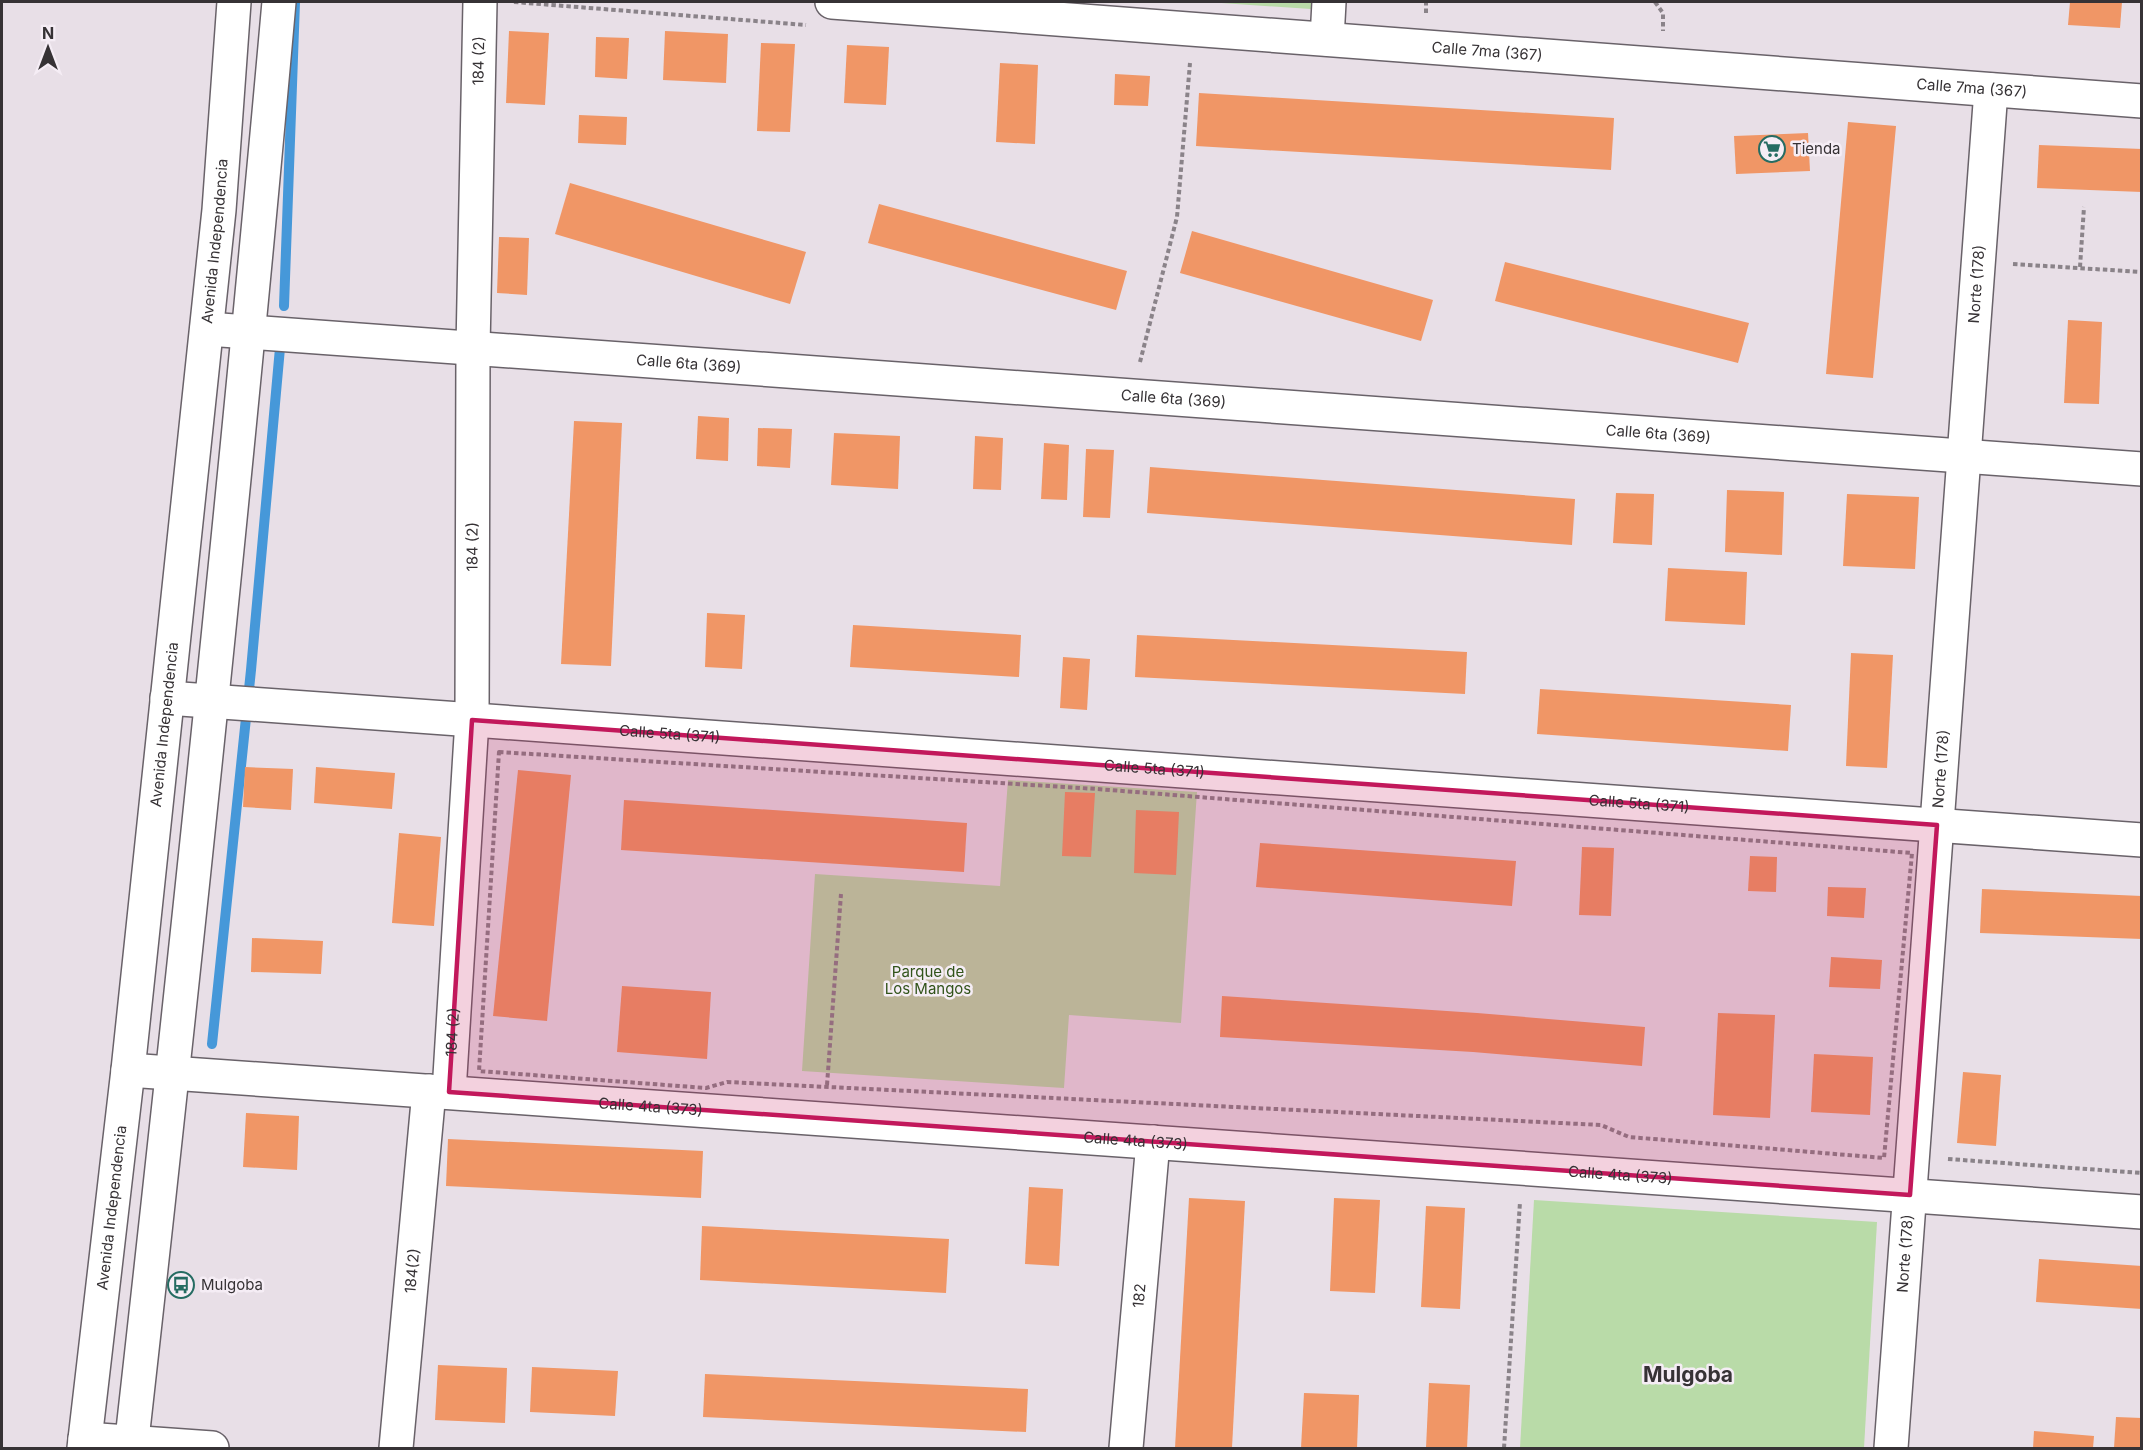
<svg xmlns="http://www.w3.org/2000/svg" width="2143" height="1450" viewBox="0 0 2143 1450" font-family="Inter,sans-serif">
	<style>
		.green { fill: #b9dba8 }
		.lines { fill: none; stroke-linecap: round; stroke-linejoin: round }
		.stream { stroke: #4698d9; stroke-width: 10 }
		.building { fill: #f09666 }
		.minor-casing { stroke: #696269; stroke-width: 36 }
		.major-casing { stroke: #696269; stroke-width: 36 }
		.path { stroke: #8a8389; stroke-width: 4; stroke-dasharray: 4.5 3; stroke-linecap: butt }
		.minor { stroke: #fff; stroke-width: 33 }
		.major { stroke: #fff; stroke-width: 33 }
		.marked { fill: #c2185b; fill-opacity: 0.2; stroke: #c2185b; stroke-width: 4.5; stroke-linejoin: round }
		.labels { text-anchor: middle; stroke-width: 5; stroke-linejoin: round; paint-order: stroke }
		.street-label { font-size: 15px; fill: #363235; stroke: #f5edf5 }
		.poi-label { font-size: 15px; fill: #363235; stroke: #f5edf5; text-anchor: start }
		.park-label { font-size: 15px; fill: #31531a; stroke: #f5edf5 }
		.district-label { font-size: 21px; font-weight: bold; fill: #363235; stroke: #f5edf5 }
	</style>
	<rect width="100%" height="100%" fill="#e8dfe7"/>
	<g class="green">
		<path d="M1207,2H1311V9Z"/>
		<path d="M1008,780L1197,792L1181,1023L1069,1015L1064,1088L802,1071L815,874L1000,886Z"/>
		<path d="M1534,1200L1877,1222L1864,1448H1520Z"/>
	</g>
	<g class="lines">
		<g class="stream">
			<path d="M284,306L295,2"/>
			<path d="M212,1044L251,670L280,348"/>
		</g>
	</g>
	<g class="building">
		<path d="M2070,2H2122L2120,28L2068,25Z"/>
		<path d="M509,31L549,33L545,105L506,103Z"/>
		<path d="M665,31L728,34L726,83L663,80Z"/>
		<path d="M596,37L629,38L627,79L595,77Z"/>
		<path d="M761,43L795,44L790,132L757,131Z"/>
		<path d="M847,45L889,47L886,105L844,103Z"/>
		<path d="M1000,63L1038,65L1035,144L996,142Z"/>
		<path d="M1115,74L1150,76L1148,106L1114,105Z"/>
		<path d="M1199,93L1614,118L1611,170L1196,146Z"/>
		<path d="M579,115L627,117L626,145L578,143Z"/>
		<path d="M1848,122L1896,126L1873,378L1826,374Z"/>
		<path d="M1808,133L1810,171L1736,174L1734,136Z"/>
		<path d="M2039,145L2142,149V192L2037,188Z"/>
		<path d="M570,183L806,252L790,304L555,234Z"/>
		<path d="M879,204L1127,271L1116,310L868,243Z"/>
		<path d="M1192,231L1433,300L1421,341L1180,273Z"/>
		<path d="M499,237L529,238L527,295L497,293Z"/>
		<path d="M1505,262L1749,323L1738,363L1495,301Z"/>
		<path d="M2068,320L2102,322L2099,404L2064,403Z"/>
		<path d="M698,416L729,418L728,461L696,459Z"/>
		<path d="M574,421L622,423L611,666L561,664Z"/>
		<path d="M758,428L792,429L790,468L757,466Z"/>
		<path d="M834,433L900,436L898,489L831,485Z"/>
		<path d="M975,436L1003,438L1001,490L973,489Z"/>
		<path d="M1044,443L1069,445L1067,500L1041,499Z"/>
		<path d="M1086,449L1114,450L1110,518L1083,517Z"/>
		<path d="M1150,467L1575,499L1572,545L1147,513Z"/>
		<path d="M1727,490L1784,492L1782,555L1725,552Z"/>
		<path d="M1616,493L1654,494L1652,545L1613,543Z"/>
		<path d="M1847,494L1919,497L1915,569L1843,566Z"/>
		<path d="M1668,568L1747,572L1745,625L1665,621Z"/>
		<path d="M707,613L745,615L742,669L705,667Z"/>
		<path d="M853,625L1021,635L1019,677L850,667Z"/>
		<path d="M1137,635L1467,652L1465,694L1135,677Z"/>
		<path d="M1851,653L1893,655L1887,768L1846,766Z"/>
		<path d="M1063,657L1090,659L1087,710L1060,708Z"/>
		<path d="M1540,689L1791,705L1788,751L1537,734Z"/>
		<path d="M245,767L293,769L291,810L243,807Z"/>
		<path d="M316,767L395,773L392,809L314,803Z"/>
		<path d="M518,770L571,775L547,1021L493,1016Z"/>
		<path d="M1065,792L1095,793L1091,857L1062,856Z"/>
		<path d="M624,800L967,823L964,872L621,850Z"/>
		<path d="M1136,810L1179,812L1176,875L1134,873Z"/>
		<path d="M399,833L441,837L434,926L392,923Z"/>
		<path d="M1260,843L1516,861L1512,906L1256,887Z"/>
		<path d="M1582,847L1614,848L1611,916L1579,915Z"/>
		<path d="M1750,856L1777,857L1776,892L1748,891Z"/>
		<path d="M1828,887L1866,888L1864,918L1827,916Z"/>
		<path d="M1982,889L2142,896V939L1980,933Z"/>
		<path d="M252,938L323,941L321,974L251,972Z"/>
		<path d="M1831,957L1882,960L1880,989L1829,987Z"/>
		<path d="M622,986L711,992L707,1059L617,1052Z"/>
		<path d="M1222,996L1477,1013L1645,1027L1642,1066L1473,1052L1220,1037Z"/>
		<path d="M1718,1013L1775,1015L1770,1118L1713,1115Z"/>
		<path d="M1814,1054L1873,1057L1870,1115L1811,1112Z"/>
		<path d="M1963,1072L2001,1075L1996,1146L1957,1143Z"/>
		<path d="M246,1113L299,1116L297,1170L243,1167Z"/>
		<path d="M448,1139L703,1151L701,1198L446,1186Z"/>
		<path d="M1029,1187L1063,1189L1059,1266L1025,1264Z"/>
		<path d="M1189,1198L1245,1201L1232,1448H1175Z"/>
		<path d="M1334,1198L1380,1200L1375,1293L1330,1291Z"/>
		<path d="M1426,1206L1465,1208L1460,1309L1421,1307Z"/>
		<path d="M702,1226L949,1239L946,1293L700,1280Z"/>
		<path d="M2039,1259L2142,1266V1309L2036,1302Z"/>
		<path d="M438,1365L507,1368L505,1423L435,1420Z"/>
		<path d="M532,1367L618,1371L615,1416L530,1412Z"/>
		<path d="M705,1374L1028,1389L1026,1432L703,1417Z"/>
		<path d="M1429,1383L1470,1385L1467,1448H1426Z"/>
		<path d="M1304,1393L1359,1395L1357,1448H1301Z"/>
		<path d="M2116,1417L2142,1418V1448H2114Z"/>
		<path d="M2034,1431L2094,1436L2093,1448H2033Z"/>
	</g>
	<g class="lines">
		<defs>
			<g id="minor">
				<path id="s1" d="M832,2L2142,101"/>
				<path d="M1327,39L1329,2"/>
				<path id="s2" d="M207,329L2142,469"/>
				<path id="s3" d="M167,698L2142,840"/>
				<path id="s4" d="M128,1070L2142,1212"/>
				<path id="s5" d="M449,1092L472,720L473,348L480,2"/>
				<path d="M85,1439L212,1448"/>
				<path id="s6" d="M396,1448L429,1091"/>
				<path id="s7" d="M1126,1448L1153,1142"/>
				<path id="s8" d="M1891,1448L1991,90"/>
			</g>
			<g id="major">
				<path id="s9" d="M84,1448L128,1070L219,210L234,2"/>
				<path d="M131,1448C185,967 236,485 279,2"/>
			</g>
		</defs>
		<use href="#minor" class="minor-casing"/>
		<use href="#major" class="major-casing"/>
		<g class="path">
			<path d="M514,2L806,25"/>
			<path d="M1655,2L1663,13V31"/>
			<path d="M1426,13V2"/>
			<path d="M2013,264L2142,272"/>
			<path d="M2080,267L2084,207"/>
			<path d="M1140,362L1177,217L1190,63"/>
			<path d="M499,752L1097,789L1912,853L1884,1158L1629,1137L1601,1125L727,1082L706,1088L479,1071Z"/>
			<path d="M827,1085L841,894"/>
			<path d="M1948,1159L2142,1173"/>
			<path d="M1504,1448L1520,1202"/>
		</g>
		<use href="#minor" class="minor"/>
		<use href="#major" class="major"/>
	</g>
	<path class="marked" d="M472,720L1937,825L1910,1195L449,1092Z"/>
	<defs>
		<symbol id="supermarket-ring" viewBox="-11 -11 22 22"><circle r="9.5" fill="#f5edf5" stroke="#256c62" stroke-width="1.5"/><path d="M-6-5.5h2.5l.6 2H6L4.5 2H-2.5L-4.4-4H-6ZM-1.5 3.2a1.3 1.3 0 1 0 .1 0ZM3 3.2a1.3 1.3 0 1 0 .1 0Z" fill="#256c62"/></symbol>
		<symbol id="bus-ring" viewBox="-11 -11 22 22"><circle r="9.5" fill="#f5edf5" stroke="#256c62" stroke-width="1.5"/><path d="M-5-6H5V4H4V6H2V4H-2V6H-4V4H-5ZM-3.5-4V0h7V-4ZM-3.5 1.2v1.5H-2V1.2ZM2 1.2v1.5H3.5V1.2Z" fill="#256c62"/></symbol>
	</defs>
	<g fill-rule="evenodd">
		<use href="#supermarket-ring" x="1757" y="134" width="30" height="30"/>
		<use href="#bus-ring" x="166" y="1270" width="30" height="30"/>
	</g>
	<g class="labels">
		<g class="street-label">
			<text dy="5" stroke="none"><textPath href="#s1" startOffset="657">Calle 7ma (367)</textPath></text>
			<text dy="5" stroke="none"><textPath href="#s5" startOffset="1032">184 (2)</textPath></text>
			<text dy="5" stroke="none"><textPath href="#s1" startOffset="1143">Calle 7ma (367)</textPath></text>
			<text dy="5" stroke="none"><textPath href="#s9" startOffset="1214">Avenida Independencia</textPath></text>
			<text dy="5" stroke="none"><textPath href="#s8" startOffset="1167">Norte (178)</textPath></text>
			<text dy="5" stroke="none"><textPath href="#s2" startOffset="483">Calle 6ta (369)</textPath></text>
			<text dy="5" stroke="none"><textPath href="#s2" startOffset="969">Calle 6ta (369)</textPath></text>
			<text dy="5" stroke="none"><textPath href="#s2" startOffset="1455">Calle 6ta (369)</textPath></text>
			<text dy="5" stroke="none"><textPath href="#s5" startOffset="546">184 (2)</textPath></text>
			<text dy="5" stroke="none"><textPath href="#s9" startOffset="728">Avenida Independencia</textPath></text>
			<text dy="5" stroke="none"><textPath href="#s3" startOffset="504">Calle 5ta (371)</textPath></text>
			<text dy="5" stroke="none"><textPath href="#s3" startOffset="990">Calle 5ta (371)</textPath></text>
			<text dy="5" stroke="none"><textPath href="#s8" startOffset="681">Norte (178)</textPath></text>
			<text dy="5" stroke="none"><textPath href="#s3" startOffset="1476">Calle 5ta (371)</textPath></text>
			<text dy="5" stroke="none"><textPath href="#s5" startOffset="60">184 (2)</textPath></text>
			<text dy="5" stroke="none"><textPath href="#s4" startOffset="524">Calle 4ta (373)</textPath></text>
			<text dy="5" stroke="none"><textPath href="#s4" startOffset="1010">Calle 4ta (373)</textPath></text>
			<text dy="5" stroke="none"><textPath href="#s4" startOffset="1496">Calle 4ta (373)</textPath></text>
			<text dy="5" stroke="none"><textPath href="#s9" startOffset="242">Avenida Independencia</textPath></text>
			<text dy="5" stroke="none"><textPath href="#s8" startOffset="195">Norte (178)</textPath></text>
			<text dy="5" stroke="none"><textPath href="#s6" startOffset="178">184(2)</textPath></text>
			<text dy="5" stroke="none"><textPath href="#s7" startOffset="153">182</textPath></text>
		</g>
		<g class="poi-label">
			<text x="1792" y="154">Tienda</text>
			<text x="201" y="1290">Mulgoba</text>
		</g>
		<g class="park-label">
			<text x="928" y="977">Parque de<tspan x="928" dy="17">Los Mangos</tspan></text>
		</g>
		<g class="district-label">
			<text x="1688" y="1382">Mulgoba</text>
		</g>
	</g>
	<rect width="2143" height="1450" fill="none" stroke="#363235" stroke-width="6"/>
	<g transform="translate(48 48)" stroke="#f5edf5" stroke-width="4.5" paint-order="stroke">
	<path d="M0-4.5L10 22L0 15L-10 22Z" fill="#363235"/>
	<text y="-9" font-size="16" font-weight="bold" text-anchor="middle" fill="#363235">N</text>
	</g>
</svg>
